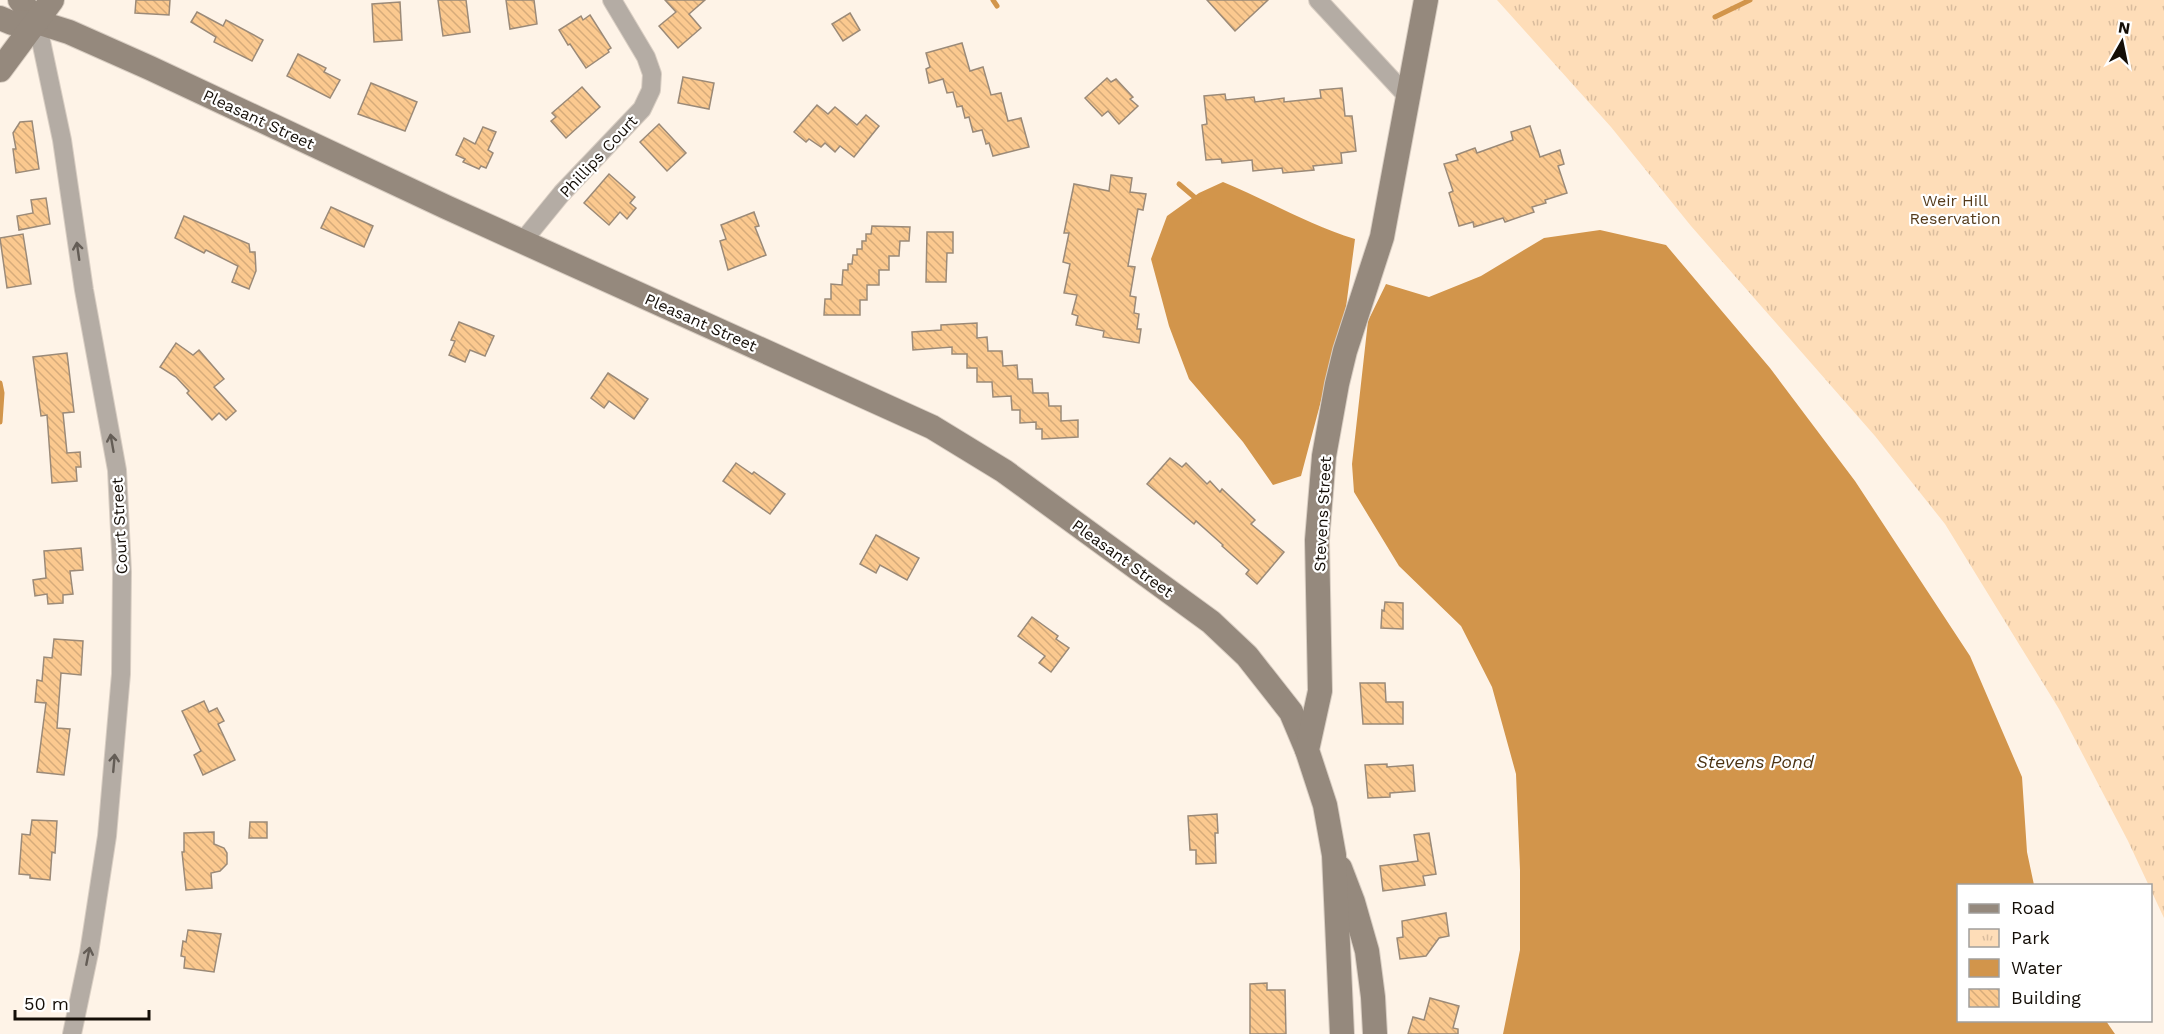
<svg xmlns="http://www.w3.org/2000/svg" width="2164" height="1034" viewBox="0 0 2164 1034" font-family="'Work Sans',sans-serif">
	<style>
		.park { fill: url(#park-tufts) }
		.water { fill: #d2954b }
		.lines { fill: none; stroke-linecap: round; stroke-linejoin: round }
		.stream { stroke: #d2954b; stroke-width: 5 }
		.building { fill: url(#building-back-hatch); stroke: #9b8a78; stroke-width: 1.5 }
		.street-casing { stroke: #d9cec3; stroke-width: 20 }
		.secondary-casing { stroke: #d9cec3; stroke-width: 26 }
		.street { stroke: #b4aca4; stroke-width: 18 }
		.secondary { stroke: #95897d; stroke-width: 24 }
		.oneway { stroke: #645d56 }
		.labels { text-anchor: middle; stroke-width: 4.5; stroke-linejoin: round; paint-order: stroke }
		.street-label { font-size: 16px; fill: #140e07; stroke: #fff }
		.park-label { font-size: 16px; fill: #553b1b; stroke: #fff }
		.water-label { font-size: 18px; font-style: italic; fill: #4c3313; stroke: #fff }
	</style>
	<defs>
		<pattern id="park-tufts" width="24" height="20" patternUnits="userSpaceOnUse" patternTransform="scale(1.5)"><rect width="24" height="20" fill="#feddb8"/><path d="M3 7l-1-3M5 7V3M7 7l1-3M15 17l-1-3M17 17v-4M19 17l1-3" fill="none" stroke="#d9bc9d"/></pattern>
		<pattern id="building-back-hatch" width="6" height="6" patternUnits="userSpaceOnUse" patternTransform="scale(1.5)"><rect width="6" height="6" fill="#fbc98f"/><path d="M-1 5l2 2M0 0l6 6M5-1l2 2" fill="none" stroke="#d6ab7a"/></pattern>
	</defs>
	<rect width="100%" height="100%" fill="#fef3e7"/>
	<path class="park" d="M1497,0H2164V918L2128,841L2059,709L1945,524L1875,436L1691,226L1611,127Z"/>
	<g class="water">
		<path d="M1223,182C1267,200 1309,225 1355,239L1346,307L1301,476L1273,485L1243,442L1189,379L1169,326L1151,259L1167,216L1199,193Z"/>
		<path d="M1600,230L1666,245L1770,368L1855,481L1970,656L2022,777L2027,852L2034,885L1958,886V1020L2106,1021L2115,1034H1503L1520,950V870L1516,774L1492,687L1461,626L1399,566L1354,492L1352,464L1368,321L1386,284L1429,297L1481,276L1544,238Z"/>
	</g>
	<g class="lines">
		<g class="stream">
			<path d="M993,0L997,6"/>
			<path d="M1715,17L1750,0"/>
			<path d="M1179,184L1199,201"/>
			<path d="M0,383L2,393L0,422"/>
		</g>
	</g>
	<g class="building">
		<path d="M136,0H170L169,15L135,13Z"/>
		<path d="M438,0H466L470,32L443,36Z"/>
		<path d="M506,0H534L537,24L510,29Z"/>
		<path d="M665,0H705L689,14L701,28L678,48L659,26L676,12Z"/>
		<path d="M1207,0H1268L1235,31Z"/>
		<path d="M400,2L402,40L374,42L372,4Z"/>
		<path d="M197,12L223,26L226,20L263,40L252,61L214,42L216,37L191,22Z"/>
		<path d="M850,13L860,30L843,41L832,24Z"/>
		<path d="M590,15L611,48L608,50L609,52L586,68L570,44L568,45L559,30L581,16L583,20Z"/>
		<path d="M962,43L970,71L983,67L991,95L1001,93L1008,121L1021,118L1029,147L993,156L989,143L986,144L982,130L973,132L969,117L965,118L962,106L957,107L953,92L947,93L943,79L929,83L926,69L930,67L926,53Z"/>
		<path d="M298,54L326,68L324,72L340,80L330,98L287,76Z"/>
		<path d="M683,77L714,83L709,109L678,103Z"/>
		<path d="M1107,78L1111,82L1116,79L1133,97L1130,99L1138,106L1119,124L1108,111L1102,116L1085,98Z"/>
		<path d="M371,83L417,102L405,131L358,114Z"/>
		<path d="M582,87L600,107L566,138L551,121L556,117L552,113Z"/>
		<path d="M1342,88L1345,116H1352L1356,151L1341,153L1342,163L1313,166L1314,170L1283,173L1282,168L1253,171L1252,160L1222,163L1221,159L1206,160L1202,125L1207,124L1204,96L1225,94L1226,100L1254,97L1255,102L1284,98V102L1321,98L1320,90Z"/>
		<path d="M817,105L828,114L835,107L857,125L866,115L879,126L854,157L840,146L835,152L825,143L821,147L809,139L806,142L794,132Z"/>
		<path d="M32,121L39,169L16,173L13,149H16L13,133L20,122Z"/>
		<path d="M659,124L686,153L667,171L640,142Z"/>
		<path d="M1530,126L1540,157L1560,150L1564,164L1558,166L1567,193L1545,200L1546,203L1532,207L1534,212L1505,222L1503,218L1474,227L1473,222L1459,226L1449,193L1453,191L1444,164L1458,160L1456,155L1475,148L1477,153L1513,140L1511,132Z"/>
		<path d="M483,127L496,132L488,150L493,153L486,168L481,166L479,169L463,162L465,159L456,155L464,138L475,144Z"/>
		<path d="M609,174L635,197L630,203L636,208L627,219L620,212L609,225L584,203Z"/>
		<path d="M1111,175L1132,178L1130,192L1146,194L1143,210L1138,209L1128,266L1135,267L1130,296L1136,297L1134,313L1139,314L1137,329H1141L1139,343L1103,337L1104,331L1076,325L1078,316L1072,314L1077,295L1064,293L1070,264L1063,262L1069,233H1064L1074,184L1109,191Z"/>
		<path d="M46,198L50,224L19,230L17,216L33,213L31,200Z"/>
		<path d="M331,207L373,226L364,247L321,228Z"/>
		<path d="M754,212L759,226L755,227L766,255L728,270L720,241L726,239L721,225Z"/>
		<path d="M184,216L249,244L250,252H255L256,271L249,289L232,282L238,266L206,250L204,253L175,238Z"/>
		<path d="M872,226L910,227L909,241H900L899,256H889V270H879V285H867V300H860V315H824L825,299H831V284L842,285L843,270H848V264H852L853,255H857V249H862V241H866V234H871Z"/>
		<path d="M927,232H953V253H947L946,282H926Z"/>
		<path d="M23,234L31,284L7,288L0,238Z"/>
		<path d="M459,322L494,336L485,356L470,350L465,362L449,355L455,341L451,340Z"/>
		<path d="M977,323V338L987,337L988,351H1002L1003,366L1017,365L1018,379H1032L1033,393H1048L1049,406H1061V421L1078,420V437L1042,439V429H1036V422L1020,423V410H1012L1011,396L993,397L992,382H977V368H967V354H952V347L913,350L912,332L941,330V325Z"/>
		<path d="M176,343L193,355L199,350L224,379L214,387L236,411L226,420L219,413L212,420L187,393L189,391L176,377L160,367Z"/>
		<path d="M67,353L74,412L63,413L67,453L80,452L81,467H76L77,481L52,483L47,415L41,416L33,357Z"/>
		<path d="M608,373L648,399L634,419L609,401L604,408L591,398Z"/>
		<path d="M1170,458L1182,467L1186,463L1207,484L1210,481L1220,492L1222,489L1255,520L1251,524L1284,552L1257,584L1246,574L1249,570L1222,546L1223,545L1196,521L1194,524L1147,484Z"/>
		<path d="M736,463L752,474L754,472L785,494L770,514L723,481Z"/>
		<path d="M876,535L919,558L907,580L880,565L876,573L860,564Z"/>
		<path d="M81,548L83,570L70,571L73,594L63,595V603L48,604L47,594L35,596L33,580L46,578L44,551Z"/>
		<path d="M1385,602L1403,603V629L1381,628L1382,610L1384,611Z"/>
		<path d="M1032,617L1058,636L1056,639L1069,648L1051,672L1039,663L1045,656L1018,636Z"/>
		<path d="M54,639L83,641L81,675L61,673L57,728L70,729L64,775L37,772L46,703L35,702L37,680L42,681L44,657L52,658Z"/>
		<path d="M1360,683H1385L1386,702H1403V724H1363Z"/>
		<path d="M204,701L209,712L217,708L224,721L218,724L235,760L203,775L194,755L201,751L182,711Z"/>
		<path d="M1387,764V767L1413,765L1415,791L1390,793V797L1368,798L1365,765Z"/>
		<path d="M1217,814L1218,833H1215L1216,863L1196,864V850H1190L1188,816Z"/>
		<path d="M32,820L57,821L55,853L52,852L50,880L30,878V875L19,874L22,834L30,835Z"/>
		<path d="M250,822H267V838H249Z"/>
		<path d="M214,832V844L224,848L227,853V864L220,871L211,873L212,888L186,890L182,852H184V833Z"/>
		<path d="M1429,833L1436,874L1423,876L1425,885L1383,891L1380,866L1418,861L1414,835Z"/>
		<path d="M1446,913L1449,936L1439,938L1426,956L1400,959L1397,938L1403,937L1402,921Z"/>
		<path d="M188,930L221,934L214,972L184,968L185,957L181,956L183,941L186,942Z"/>
		<path d="M1267,983V990H1285L1286,1034H1250V984Z"/>
		<path d="M1430,998L1459,1006L1453,1028L1458,1029V1034H1408L1413,1017L1424,1020Z"/>
	</g>
	<g class="lines">
		<defs>
			<g id="street">
				<path d="M1318,0L1407,96"/>
				<path d="M37,22L62,140L84,290L117,470L122,572L121,674L107,836L89,953L72,1034"/>
				<path d="M522,242L562,193L642,109L651,90L652,74L646,57L612,0"/>
			</g>
			<g id="secondary">
				<path d="M20,0L37,22L69,32L150,68L446,207L932,427L1004,471L1211,622L1247,656L1291,712L1307,750"/>
				<path d="M0,18L12,23L37,22"/>
				<path d="M0,70L52,0"/>
				<path d="M1340,868L1353,902L1367,951L1373,997L1375,1034"/>
				<path d="M1342,1034L1334,855L1325,805L1307,750L1320,691L1317,540L1324,456L1337,384L1345,351L1382,237L1426,0"/>
			</g>
		</defs>
		<use href="#street" class="street-casing"/>
		<use href="#secondary" class="secondary-casing"/>
		<use href="#street" class="street"/>
		<use href="#secondary" class="secondary"/>
	</g>
	<defs><path id="oneway-shaft" d="M-6 0H5M1.5-3L5.5 0L1.5 3" fill="none" stroke-width="1.6" stroke-linecap="round" stroke-linejoin="round" transform="scale(1.5)"/></defs>
	<g class="oneway">
		<use href="#oneway-shaft" transform="translate(78 251) rotate(-98)"/>
		<use href="#oneway-shaft" transform="translate(112 443) rotate(-100)"/>
		<use href="#oneway-shaft" transform="translate(114 763) rotate(-85)"/>
		<use href="#oneway-shaft" transform="translate(88 956) rotate(-79)"/>
	</g>
	<g class="labels">
		<g class="street-label">
			<text transform="translate(259 119) rotate(25)" y="6">Pleasant Street</text>
			<text transform="translate(598 156) rotate(-47)" y="6">Phillips Court</text>
			<text transform="translate(701 322) rotate(24)" y="6">Pleasant Street</text>
			<text transform="translate(1322 514) rotate(-87)" y="6">Stevens Street</text>
			<text transform="translate(119 526) rotate(-93)" y="6">Court Street</text>
			<text transform="translate(1123 558) rotate(36)" y="6">Pleasant Street</text>
		</g>
		<g class="park-label">
			<text x="1955" y="206">Weir Hill<tspan x="1955" dy="18">Reservation</tspan></text>
		</g>
		<g class="water-label">
			<text x="1755" y="768">Stevens Pond</text>
		</g>
	</g>
	<rect x="1957" y="884" width="195" height="138" fill="#ffffff" stroke="#a19f9c" stroke-width="1.5"/>
	<rect x="1969" y="904" width="30" height="9" fill="#95897d" stroke="#a19f9c" stroke-width="1.5"/>
	<text x="2011" y="914" font-size="18" fill="#140e07">Road</text>
	<rect x="1969" y="929" width="30" height="18" fill="url(#park-tufts)" stroke="#a19f9c" stroke-width="1.5"/>
	<text x="2011" y="944" font-size="18" fill="#140e07">Park</text>
	<rect x="1969" y="959" width="30" height="18" fill="#d2954b" stroke="#a19f9c" stroke-width="1.5"/>
	<text x="2011" y="974" font-size="18" fill="#140e07">Water</text>
	<rect x="1969" y="989" width="30" height="18" fill="url(#building-back-hatch)" stroke="#a19f9c" stroke-width="1.5"/>
	<text x="2011" y="1004" font-size="18" fill="#140e07">Building</text>
	<g transform="translate(2122 42) rotate(9)" stroke="#ffffff" stroke-width="4.5" paint-order="stroke">
	<path d="M0-4.5L10 22L0 15L-10 22Z" fill="#140e07"/>
	<text y="-9" font-size="16" font-weight="bold" text-anchor="middle" fill="#140e07">N</text>
	</g>
	<path d="M15 1010v9h134v-9" fill="none" stroke="#140e07" stroke-width="3"/>
	<text x="24" y="1010" font-size="18" fill="#140e07" stroke="#ffffff" stroke-width="4.5" paint-order="stroke">50 m</text>
</svg>
